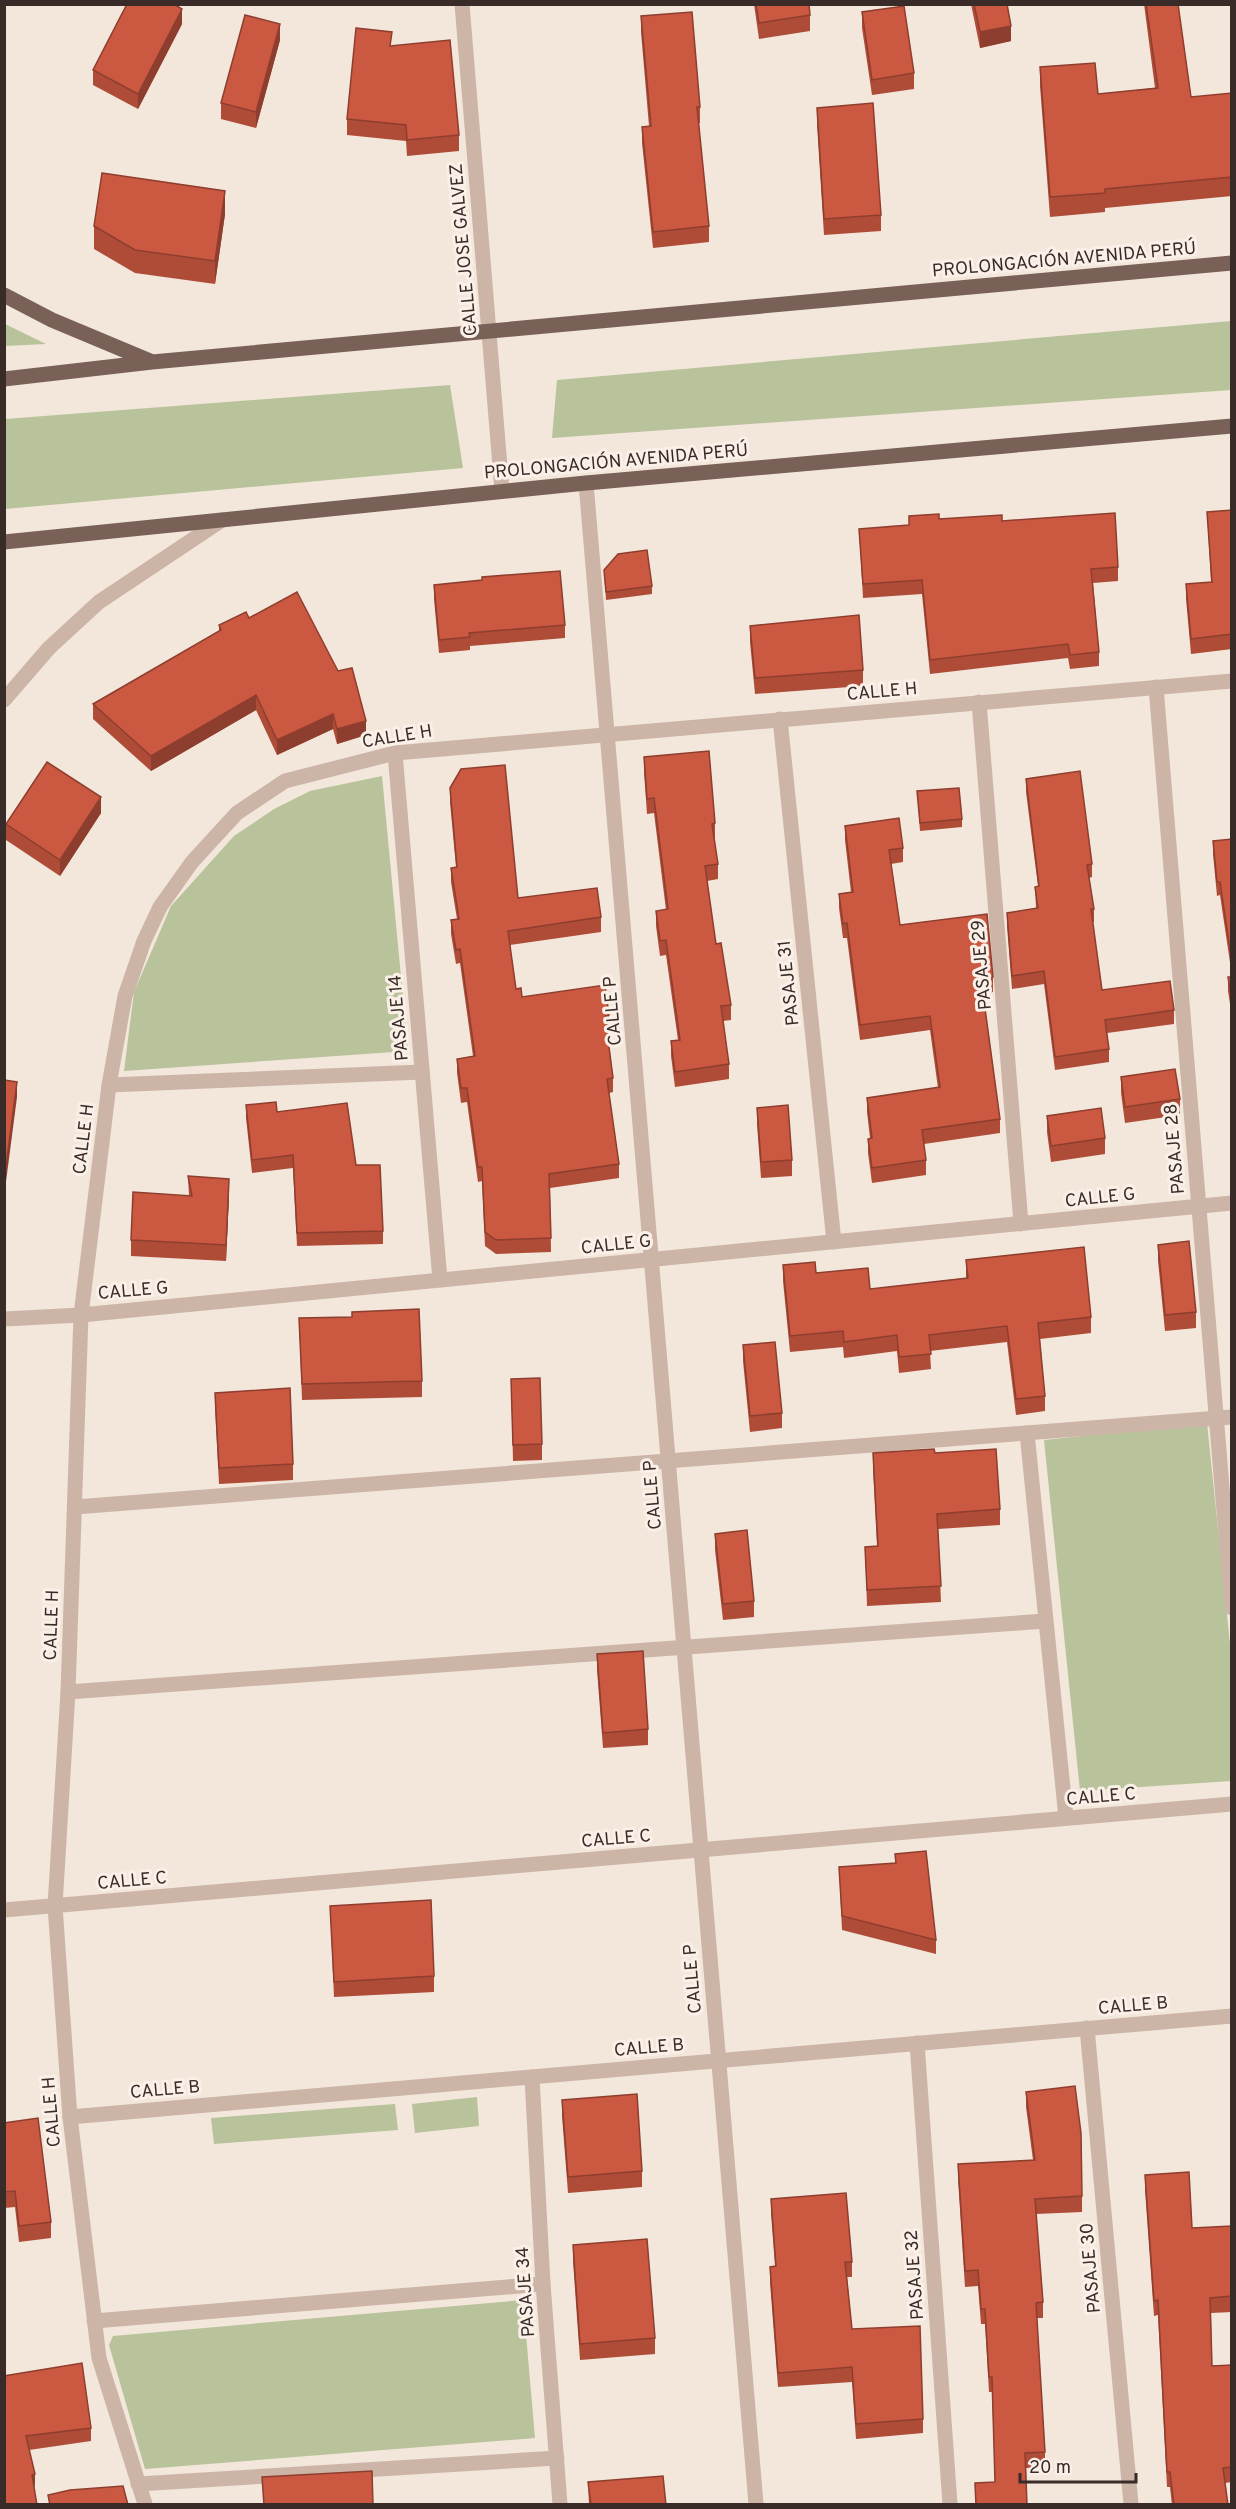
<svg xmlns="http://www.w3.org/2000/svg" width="1236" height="2509" viewBox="0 0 1236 2509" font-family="Overpass,sans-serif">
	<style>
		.green { fill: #b8c39b }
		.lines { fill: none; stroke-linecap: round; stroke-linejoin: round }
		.lane { stroke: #ccb5a7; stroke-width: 15 }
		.street { stroke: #ccb5a7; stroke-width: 15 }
		.primary { stroke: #7a6158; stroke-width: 15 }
		.wall { fill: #af4c38 }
		.shaded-wall { fill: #8e3e2e }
		.building { fill: #cb5841; stroke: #8e3e2e; stroke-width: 1.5 }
		.labels { text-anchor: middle; stroke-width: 6; stroke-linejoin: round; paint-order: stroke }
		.street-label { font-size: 18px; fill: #382b28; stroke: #faf0e8 }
	</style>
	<rect width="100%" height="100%" fill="#f3e6db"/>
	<g class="green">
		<path d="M1231,321V390L552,438L557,380Z"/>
		<path d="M5,324L46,344L5,346Z"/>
		<path d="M450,385L463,468L5,509V419Z"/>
		<path d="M382,776L408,1051L124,1071L134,992L171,906L234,836L274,809L310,791Z"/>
		<path d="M1207,1423L1231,1653V1781L1080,1791L1044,1440Z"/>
		<path d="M477,2097L479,2126L415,2133L412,2104Z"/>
		<path d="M395,2104L398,2130L214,2144L211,2118Z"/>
		<path d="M523,2300L535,2438L145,2469L109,2345L113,2336Z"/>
	</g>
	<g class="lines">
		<path class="lane" d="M4,700L49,648L99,602L222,520"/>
		<g class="street">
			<path d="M462,4L502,491"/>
			<path d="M586,483L756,2504"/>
			<path d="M1156,687L1232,1608"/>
			<path d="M979,702L1021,1224"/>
			<path d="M780,719L834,1242"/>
			<path d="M395,753L440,1280"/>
			<path d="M109,1085L422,1072"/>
			<path d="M4,1319L81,1315L1232,1203"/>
			<path d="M1027,1433L1066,1818"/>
			<path d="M75,1507L1232,1417"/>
			<path d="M68,1692L1045,1621"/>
			<path d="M4,1910L1232,1804"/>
			<path d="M1087,2028L1131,2504"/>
			<path d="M917,2043L950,2504"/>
			<path d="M532,2077L543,2284L560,2504"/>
			<path d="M70,2117L1232,2016"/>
			<path d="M94,2321L543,2284"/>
			<path d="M138,2484L557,2458"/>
			<path d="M145,2504L99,2358L70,2117L55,1906L68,1692L81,1315L109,1085L125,996L144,941L160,907L192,862L237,813L285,781L395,753L1232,681"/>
		</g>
		<g class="primary">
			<path d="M4,295L52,320L150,361"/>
			<path d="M4,379L152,362L1232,263"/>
			<path d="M4,542L586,483L1232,426"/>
		</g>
	</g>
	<g class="wall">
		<path d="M754,4H809L810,15V31L759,39Z"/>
		<path d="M971,4H1007L1011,41L980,48Z"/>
		<path d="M1144,4H1178L1191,97L1232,93V196L1105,208V212L1050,217L1040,86V67L1098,94L1155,88Z"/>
		<path d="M862,12L914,73V89L872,95L862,28Z"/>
		<path d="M641,16L700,107V123H698L709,226V242L653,248L642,143V127L649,126L641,32Z"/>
		<path d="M182,24L138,109L93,85V70Z"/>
		<path d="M280,40L256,128L221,119V103Z"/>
		<path d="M392,46L459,135V151L407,156L406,141L347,135V119Z"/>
		<path d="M817,108L881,215V231L824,235L817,124Z"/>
		<path d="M225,214L215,284L135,273L94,249V226Z"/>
		<path d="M1232,510V649L1191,654L1186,599V584L1211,582L1207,512Z"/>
		<path d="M909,516L939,519L1002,521L1118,567V581L1093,583L1099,652V666L1070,669L1068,658L930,674L922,594L863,598L859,529L909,525Z"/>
		<path d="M604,570L652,586V594L606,600Z"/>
		<path d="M434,585L565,625V638L470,646V650L439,653L434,599Z"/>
		<path d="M249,618L366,735L337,744L333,729L277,755L256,710L151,771L93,719V704L219,631V625Z"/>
		<path d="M750,626L863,670V686L755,694L750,642Z"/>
		<path d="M644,757L715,823V838H714L718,864V879L707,881L716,944L731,1005V1020L723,1021L729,1064V1079L675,1087L671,1056V1041L678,1040L666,955L660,956L656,926V911L666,910L654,813L647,814L644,772Z"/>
		<path d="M1026,779L1092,864V877L1089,878L1094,909V922H1092L1102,990L1174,1010V1024L1107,1033L1109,1049V1062L1055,1070L1044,984L1012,989L1007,926V913L1036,908L1035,887L1038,886L1026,792Z"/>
		<path d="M450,788L518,898L601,917V932L510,945L516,989L522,997L609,1015V1029L607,1030L613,1078V1092L609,1093L619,1164V1178L550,1188L551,1252L496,1254L485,1246L482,1181L478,1182L467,1102L461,1103L457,1073V1059L473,1056L460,963L456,964L451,934V920L457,919L451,882V868L456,867L450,802Z"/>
		<path d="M917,791L962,819V827L920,831Z"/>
		<path d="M101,813L60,876L6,840V824Z"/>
		<path d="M845,826L903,848V862L891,864L900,925L993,977V992L983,993L1000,1119V1133L924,1144L926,1160V1175L872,1183L868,1153V1139L870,1138L867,1112V1098L938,1088L930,1030L860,1040L847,938H843L839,908V894L851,892L845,840Z"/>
		<path d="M1232,839V976L1220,895L1217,896L1213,854V841Z"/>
		<path d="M1228,977H1232V1017L1228,991Z"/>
		<path d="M1121,1077L1180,1099V1115L1125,1123L1121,1093Z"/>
		<path d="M246,1105L277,1112L383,1231V1244L297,1246L293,1168L252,1173L246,1118Z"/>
		<path d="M757,1108L792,1160V1176L761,1178L757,1124Z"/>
		<path d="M1047,1116L1105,1138V1154L1051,1162L1047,1132Z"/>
		<path d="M188,1176L229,1195L226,1261L131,1256V1240L189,1196Z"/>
		<path d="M1158,1245L1196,1312V1328L1165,1331L1158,1261Z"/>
		<path d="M966,1260L1091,1317V1333L1040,1339L1045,1396V1411L1016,1415L1007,1342L930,1351L931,1369L899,1373L897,1351L844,1358L843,1347L790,1352L783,1281V1265L816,1273L870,1289L966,1278Z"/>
		<path d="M352,1317L422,1381V1397L302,1400L299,1318Z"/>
		<path d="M743,1345L782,1413V1428L750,1432L743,1361Z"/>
		<path d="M511,1379L542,1444V1460L513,1461Z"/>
		<path d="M215,1393L293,1464V1480L219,1484L215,1408Z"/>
		<path d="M873,1453H935L1000,1509V1525L938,1529L941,1602L867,1606L865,1547L877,1546L873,1469Z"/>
		<path d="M715,1534L754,1601V1617L723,1620L715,1550Z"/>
		<path d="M597,1654L648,1729V1745L603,1748L597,1670Z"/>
		<path d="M895,1854L936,1940V1954L842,1930L839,1867L895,1863Z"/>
		<path d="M330,1906L434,1976V1992L334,1997Z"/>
		<path d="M1026,2092L1082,2196V2212L1036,2214L1043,2302V2318H1037L1045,2452V2467L1026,2468L1027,2505H976L975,2483L995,2482L992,2392H989L985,2324H981L978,2286L965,2287L958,2179V2164L1033,2160L1026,2107Z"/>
		<path d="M562,2100L642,2171V2187L568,2193L562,2116Z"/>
		<path d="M4,2123L51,2222V2238L19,2242L15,2207L4,2208Z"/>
		<path d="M1145,2175L1192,2228L1232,2226V2312L1211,2313L1212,2366L1232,2365V2482L1225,2483L1228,2505H1172L1170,2487H1167L1158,2315L1154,2316L1145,2190Z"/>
		<path d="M771,2199L852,2262V2277H847L852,2329L923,2419V2433L856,2439L852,2382L778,2387L770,2282V2267L775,2266L771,2213Z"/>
		<path d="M573,2245L655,2338V2354L580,2360L573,2261Z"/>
		<path d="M4,2376L91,2428V2441L29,2450L35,2488Z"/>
		<path d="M588,2482L666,2505H589Z"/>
	</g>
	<g class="shaded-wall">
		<path d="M182,9V24L138,109V94Z"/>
		<path d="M280,24V40L256,128V112Z"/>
		<path d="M1011,26V41L980,48V32Z"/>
		<path d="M225,191V214L215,284V261Z"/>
		<path d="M256,695V710L151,771V756Z"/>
		<path d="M333,714V729L277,755V740Z"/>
		<path d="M366,721V735L337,744V729Z"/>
		<path d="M101,797V813L60,876V860Z"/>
		<path d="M17,1082V1097L4,1197V1181Z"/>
		<path d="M229,1179V1195L226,1261V1245Z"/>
		<path d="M35,2474V2488L32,2475Z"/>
	</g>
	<g class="building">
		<path d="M127,4H174L182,9L138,94L93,70Z"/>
		<path d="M756,4H809L810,15L759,23Z"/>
		<path d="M974,4H1007L1011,26L980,32Z"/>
		<path d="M1146,4H1178L1191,97L1232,93V177L1105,189V193L1050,197L1040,67L1095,63L1098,94L1158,88Z"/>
		<path d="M904,6L914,73L872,80L862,12Z"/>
		<path d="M692,12L700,107H697L709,226L653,232L642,127L651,126L641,16Z"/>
		<path d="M245,15L280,24L256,112L221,103Z"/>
		<path d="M356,28L392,32L390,46L450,40L459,135L407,140L406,125L347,119Z"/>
		<path d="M873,103L881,215L824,219L817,108Z"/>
		<path d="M102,173L225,191L215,261L135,250L94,226Z"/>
		<path d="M1232,510V634L1191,639L1186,584L1212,582L1207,512Z"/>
		<path d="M1115,513L1118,567L1091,569L1099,652L1070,655L1068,644L930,660L922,580L863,584L859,529L909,525V516L939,514V519L1002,515V521Z"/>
		<path d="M647,550L652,586L606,592L604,570L618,554Z"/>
		<path d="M560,571L565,625L469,633L470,637L439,640L434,585L482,580V577Z"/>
		<path d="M297,592L338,671L352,668L366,721L337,729L333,714L277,740L256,695L151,756L93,704L221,630L219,625L246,612L249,618Z"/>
		<path d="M859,615L863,670L755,678L750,626Z"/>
		<path d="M709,751L715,823L712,824L718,864L705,866L716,944L721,943L731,1005L721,1006L729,1064L675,1072L671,1041L680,1040L666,940L660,941L656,911L668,909L654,798L647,799L644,757Z"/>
		<path d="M47,762L101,797L60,860L6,824Z"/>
		<path d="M505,765L518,898L597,888L601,917L508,931L516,989L521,988L522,997L605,985L609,1015L605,1016L613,1078L607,1079L619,1164L549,1174L551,1238L496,1240L485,1232L482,1167H478L467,1088H461L457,1059L475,1056L460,949L456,950L451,920L459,919L451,868L457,867L450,788L461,769Z"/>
		<path d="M1080,771L1092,864L1087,865L1094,909H1091L1102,990L1170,981L1174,1010L1105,1020L1109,1049L1055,1057L1044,971L1012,976L1007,913L1038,908L1035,887L1039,886L1026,779Z"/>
		<path d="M959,788L962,819L920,823L917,791Z"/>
		<path d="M899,818L903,848L889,850L900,925L987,914L993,977L981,979L1000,1119L922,1130L926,1160L872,1168L868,1139L872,1138L867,1098L940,1087L930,1016L860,1025L847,923L843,924L839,894L853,892L845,826Z"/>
		<path d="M1232,839V963L1220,882H1217L1213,841Z"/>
		<path d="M1228,977H1232V1003Z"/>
		<path d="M1175,1069L1180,1099L1125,1107L1121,1077Z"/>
		<path d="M4,1080L17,1082L4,1181Z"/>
		<path d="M276,1102L277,1112L347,1103L356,1165H380L383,1231L297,1233L293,1155L252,1160L246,1105Z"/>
		<path d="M788,1105L792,1160L761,1162L757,1108Z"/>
		<path d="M1101,1108L1105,1138L1051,1146L1047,1116Z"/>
		<path d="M188,1176L229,1179L226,1245L131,1240L133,1192L192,1196Z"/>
		<path d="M1189,1241L1196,1312L1165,1315L1158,1245Z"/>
		<path d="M1084,1247L1091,1317L1038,1323L1045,1396L1016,1399L1007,1326L929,1335L931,1354L899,1357L897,1335L844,1342L843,1331L790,1336L783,1265L815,1262L816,1273L868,1268L870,1289L968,1278L966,1260Z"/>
		<path d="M419,1309L422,1381L302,1384L299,1318L352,1317V1312Z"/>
		<path d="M775,1342L782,1413L750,1416L743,1345Z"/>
		<path d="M540,1378L542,1444L513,1445L511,1379Z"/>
		<path d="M290,1388L293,1464L219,1468L215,1393Z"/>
		<path d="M934,1449L935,1453L996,1449L1000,1509L937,1514L941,1586L867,1590L865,1547L878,1546L873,1453Z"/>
		<path d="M747,1530L754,1601L723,1604L715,1534Z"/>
		<path d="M643,1651L648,1729L603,1733L597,1654Z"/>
		<path d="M926,1851L936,1940L842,1916L839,1867L896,1863L895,1854Z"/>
		<path d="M431,1900L434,1976L334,1982L330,1906Z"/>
		<path d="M1075,2086L1081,2133L1082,2196L1035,2199L1043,2302L1036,2303L1045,2452L1025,2453L1027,2505H976L975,2483L995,2482L992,2377H989L985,2309H981L978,2270L965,2271L958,2164L1035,2160L1026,2092Z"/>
		<path d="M637,2094L642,2171L568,2177L562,2100Z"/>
		<path d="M38,2118L51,2222L19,2226L15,2191L4,2192V2123Z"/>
		<path d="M1189,2172L1192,2228L1232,2226V2296L1210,2298L1212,2366L1232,2365V2467L1223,2468L1228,2505H1174L1170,2472H1167L1158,2300L1154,2301L1145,2175Z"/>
		<path d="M846,2193L852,2262H845L852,2329L920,2326L923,2419L856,2424L852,2367L778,2373L770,2267L776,2266L771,2199Z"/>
		<path d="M647,2239L655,2338L580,2344L573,2245Z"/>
		<path d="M82,2363L91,2428L26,2436L35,2474L32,2475L37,2505H4V2376Z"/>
		<path d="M372,2471L373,2505H264L262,2477Z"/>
		<path d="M663,2476L666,2505H591L588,2482Z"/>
		<path d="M123,2486L128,2505H50L48,2495L70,2490Z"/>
	</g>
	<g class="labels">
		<g class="street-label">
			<text transform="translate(463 250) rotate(-95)" y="6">CALLE JOSE GALVEZ</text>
			<text transform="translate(1064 259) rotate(-5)" y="6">PROLONGACIÓN AVENIDA PERÚ</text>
			<text transform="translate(616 461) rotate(-5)" y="6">PROLONGACIÓN AVENIDA PERÚ</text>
			<text transform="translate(882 691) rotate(-5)" y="6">CALLE H</text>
			<text transform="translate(397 736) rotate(-9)" y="6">CALLE H</text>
			<text transform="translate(981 965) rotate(-95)" y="6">PASAJE 29</text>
			<text transform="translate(788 983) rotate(-96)" y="6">PASAJE 31</text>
			<text transform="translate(612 1011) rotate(-95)" y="6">CALLE P</text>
			<text transform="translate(398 1018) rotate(-95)" y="6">PASAJE 14</text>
			<text transform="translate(83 1139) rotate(-83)" y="6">CALLE H</text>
			<text transform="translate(1174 1149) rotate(-95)" y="6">PASAJE 28</text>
			<text transform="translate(1100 1197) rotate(-6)" y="6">CALLE G</text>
			<text transform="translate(616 1244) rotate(-6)" y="6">CALLE G</text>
			<text transform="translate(133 1290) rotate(-5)" y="6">CALLE G</text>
			<text transform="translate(652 1495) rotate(-95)" y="6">CALLE P</text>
			<text transform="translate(51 1625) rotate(-88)" y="6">CALLE H</text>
			<text transform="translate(1101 1796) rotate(-5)" y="6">CALLE C</text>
			<text transform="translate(616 1838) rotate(-5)" y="6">CALLE C</text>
			<text transform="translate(132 1880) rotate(-5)" y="6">CALLE C</text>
			<text transform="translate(692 1979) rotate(-95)" y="6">CALLE P</text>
			<text transform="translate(1133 2005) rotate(-5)" y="6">CALLE B</text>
			<text transform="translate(649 2047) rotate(-5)" y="6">CALLE B</text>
			<text transform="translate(165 2089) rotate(-5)" y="6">CALLE B</text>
			<text transform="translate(51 2112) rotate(-95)" y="6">CALLE H</text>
			<text transform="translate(1090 2268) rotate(-95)" y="6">PASAJE 30</text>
			<text transform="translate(914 2275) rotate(-94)" y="6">PASAJE 32</text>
			<text transform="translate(525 2292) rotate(-94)" y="6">PASAJE 34</text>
		</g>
	</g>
	<rect width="1236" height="2509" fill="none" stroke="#382b28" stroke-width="12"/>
	<path d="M1020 2473v9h116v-9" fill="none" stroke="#382b28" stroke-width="3"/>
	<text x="1029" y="2473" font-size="18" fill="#382b28" stroke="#faf0e8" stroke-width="4.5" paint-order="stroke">20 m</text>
</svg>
